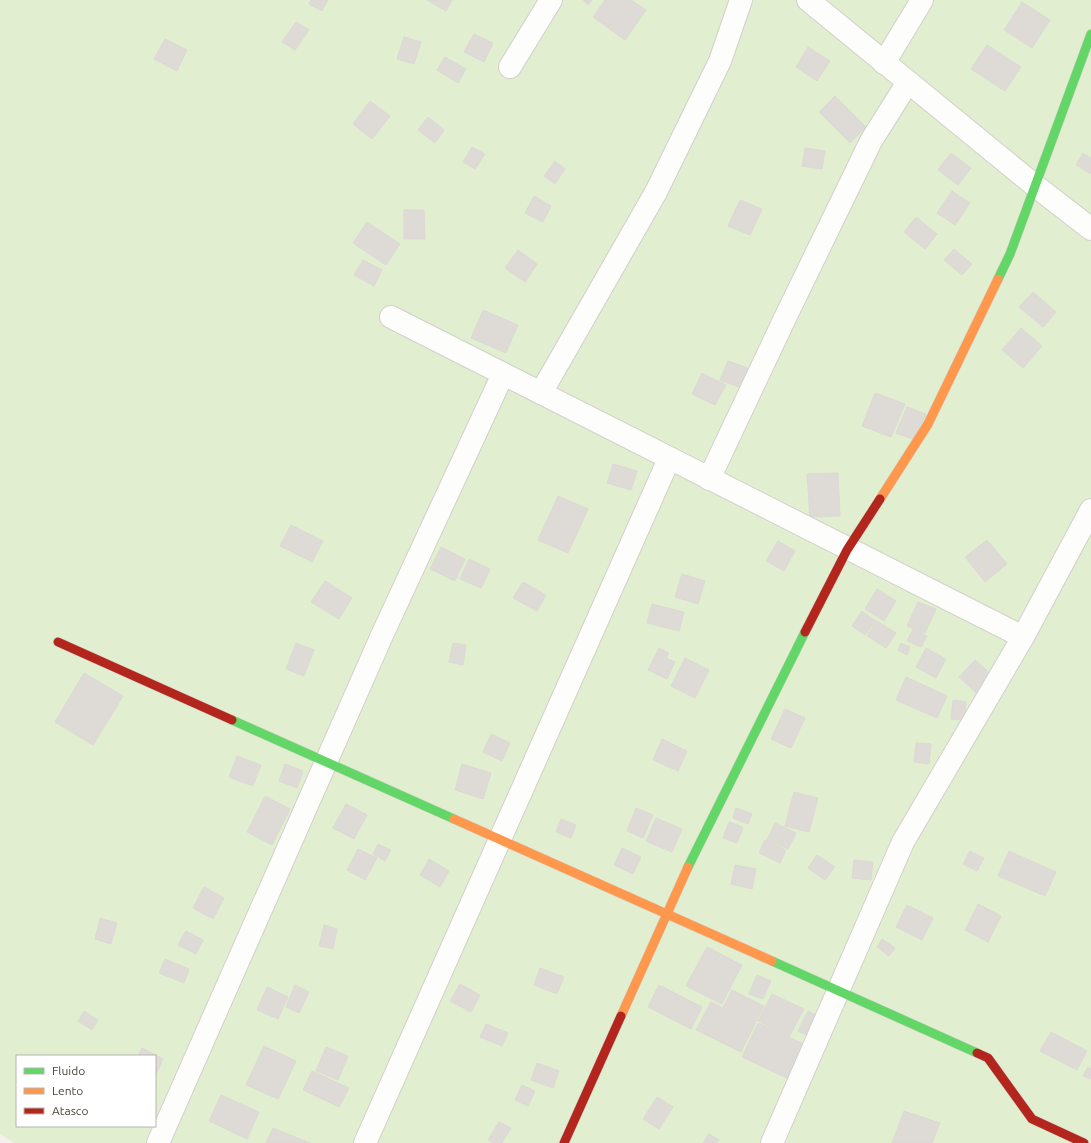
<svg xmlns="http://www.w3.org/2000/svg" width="1091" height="1143" viewBox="0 0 1091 1143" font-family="Ubuntu,sans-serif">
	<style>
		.green { fill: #e1eecf; fill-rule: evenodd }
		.building { fill: #dedbd6; stroke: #dcd9d4 }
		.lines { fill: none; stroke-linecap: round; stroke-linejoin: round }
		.street-casing { stroke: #d2d0cb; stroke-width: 24 }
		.fast-casing { stroke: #d3cfc5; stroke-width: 10 }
		.slow-casing { stroke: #d3cfc5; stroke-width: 10 }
		.jam-casing { stroke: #d3cfc5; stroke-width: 10 }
		.street { stroke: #fdfdfc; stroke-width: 22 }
		.fast { stroke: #63d668; stroke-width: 9 }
		.slow { stroke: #ff974d; stroke-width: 9 }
		.jam { stroke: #b3261e; stroke-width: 9 }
	</style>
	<rect width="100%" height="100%" fill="#f4f2ee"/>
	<path class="green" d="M0,0H1091V1143H14L0,1134ZM17,1056H155V1126H17Z"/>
	<g class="building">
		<path d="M311,0H328L322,11L309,4Z"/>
		<path d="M427,0H452L446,11Z"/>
		<path d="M583,0H592L588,5Z"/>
		<path d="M605,0H631L646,10L625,40L593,17Z"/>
		<path d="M1022,2L1050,20L1032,48L1004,30Z"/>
		<path d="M296,22L309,30L295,50L282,42Z"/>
		<path d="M474,34L493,43L484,62L464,52Z"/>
		<path d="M404,37L421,42L414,64L397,59Z"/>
		<path d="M165,39L187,50L177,71L154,59Z"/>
		<path d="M987,45L1021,67L1005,91L971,69Z"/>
		<path d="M808,47L830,61L817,81L796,67Z"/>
		<path d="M445,57L466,69L458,83L437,70Z"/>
		<path d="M835,96L866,127L850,143L819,112Z"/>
		<path d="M370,101L390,116L372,139L353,124Z"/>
		<path d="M428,117L444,130L435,143L418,130Z"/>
		<path d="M472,147L485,154L475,169L463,162Z"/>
		<path d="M805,148L825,151L822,169L802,166Z"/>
		<path d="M951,153L971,168L958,185L938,170Z"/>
		<path d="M1083,153L1091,158V174L1076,165Z"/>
		<path d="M555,161L565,169L555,184L544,176Z"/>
		<path d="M952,191L970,203L955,225L937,213Z"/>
		<path d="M534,196L551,206L543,222L525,213Z"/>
		<path d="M740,200L762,209L750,235L728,226Z"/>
		<path d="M404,210H424L425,239H404Z"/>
		<path d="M916,217L937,234L925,249L904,232Z"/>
		<path d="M367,222L400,244L386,265L353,243Z"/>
		<path d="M954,249L972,264L962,275L944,260Z"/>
		<path d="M518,250L537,264L525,282L505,268Z"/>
		<path d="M363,260L382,270L374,286L354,275Z"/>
		<path d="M1033,292L1056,312L1043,327L1019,307Z"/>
		<path d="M483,310L518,325L506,353L471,338Z"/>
		<path d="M1021,328L1042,346L1023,368L1002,350Z"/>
		<path d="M728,361L750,369L742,388L720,380Z"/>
		<path d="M702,373L726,385L715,405L692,394Z"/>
		<path d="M875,393L905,404L891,437L862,426Z"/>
		<path d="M907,407L926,414L915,440L896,433Z"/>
		<path d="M613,464L637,471L631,490L607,483Z"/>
		<path d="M838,473L840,516L810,517L807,474Z"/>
		<path d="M558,496L588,509L568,553L538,540Z"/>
		<path d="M291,525L323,541L312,562L280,546Z"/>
		<path d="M987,540L1007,564L985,582L965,557Z"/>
		<path d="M778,541L795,551L784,571L766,561Z"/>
		<path d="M441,547L465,559L455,581L430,569Z"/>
		<path d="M469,559L490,569L481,588L460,579Z"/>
		<path d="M682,574L705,581L698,604L675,597Z"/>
		<path d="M325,581L352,598L339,619L311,602Z"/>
		<path d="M523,582L546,595L537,611L513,598Z"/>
		<path d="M877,589L896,601L884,621L865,609Z"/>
		<path d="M918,602L936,609L925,633L907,626Z"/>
		<path d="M652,604L684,612L679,631L647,623Z"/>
		<path d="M862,611L876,621L865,635L852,626Z"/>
		<path d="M877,621L896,633L886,648L867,636Z"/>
		<path d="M913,629L927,636L921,647L907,641Z"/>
		<path d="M296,643L314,650L304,676L286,669Z"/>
		<path d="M453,643L466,645L463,665L449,662Z"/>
		<path d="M901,643L910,647L907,655L898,650Z"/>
		<path d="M659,648L669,653L666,658L675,662L667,679L648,670Z"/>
		<path d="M926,648L946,659L936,678L916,667Z"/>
		<path d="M685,658L709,670L695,698L671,686Z"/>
		<path d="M975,660L997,680L981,697L959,677Z"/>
		<path d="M84,673L123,696L93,745L55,722Z"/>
		<path d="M906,677L947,696L937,718L896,700Z"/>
		<path d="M953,700L966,702L964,720L951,719Z"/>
		<path d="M785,709L805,718L791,748L771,739Z"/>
		<path d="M491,734L510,743L502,761L483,752Z"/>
		<path d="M662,739L687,751L678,771L653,760Z"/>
		<path d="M916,743L931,744L929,764L914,762Z"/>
		<path d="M237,756L261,765L253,786L229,777Z"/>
		<path d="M285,764L303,771L297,788L279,781Z"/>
		<path d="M462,764L491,773L483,799L455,790Z"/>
		<path d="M794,792L818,798L809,832L785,826Z"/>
		<path d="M265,796L290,809L272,845L247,832Z"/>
		<path d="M346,804L367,815L354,839L333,828Z"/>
		<path d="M636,808L653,815L643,838L627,831Z"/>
		<path d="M736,808L752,814L748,824L733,818Z"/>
		<path d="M656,818L682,829L672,852L646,841Z"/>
		<path d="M561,819L576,825L571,838L556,832Z"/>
		<path d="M729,822L743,827L737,843L723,838Z"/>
		<path d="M775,823L796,833L788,849L767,840Z"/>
		<path d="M765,840L786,850L780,863L759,853Z"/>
		<path d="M378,844L391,850L385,861L373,854Z"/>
		<path d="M622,848L641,857L633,874L614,865Z"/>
		<path d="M358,849L377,858L365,880L347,870Z"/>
		<path d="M970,851L984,858L977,871L963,864Z"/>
		<path d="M1009,851L1056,872L1045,896L998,876Z"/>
		<path d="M817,855L835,867L825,880L808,868Z"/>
		<path d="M429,859L449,871L440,887L420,875Z"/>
		<path d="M854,860L873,862L871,880L852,878Z"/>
		<path d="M735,865L756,869L752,889L731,884Z"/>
		<path d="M204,887L224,898L213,919L193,908Z"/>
		<path d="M978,904L1001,916L988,942L965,930Z"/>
		<path d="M907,905L933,918L922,940L896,927Z"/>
		<path d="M100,918L117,923L111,944L95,939Z"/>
		<path d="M324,925L337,929L333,949L319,946Z"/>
		<path d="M186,931L203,940L196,954L178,945Z"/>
		<path d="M882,939L895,948L889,956L877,947Z"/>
		<path d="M707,947L742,965L722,1004L686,986Z"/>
		<path d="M165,959L189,969L184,983L159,973Z"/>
		<path d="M540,968L564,977L557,994L534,985Z"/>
		<path d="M757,975L771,981L763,999L749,994Z"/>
		<path d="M460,984L480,995L471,1012L450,1001Z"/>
		<path d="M295,985L309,992L299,1013L286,1007Z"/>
		<path d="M659,985L702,1007L691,1029L648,1007Z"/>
		<path d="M267,987L288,997L278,1019L257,1010Z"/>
		<path d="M732,990L764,1006L741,1052L696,1030L711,1002L723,1008Z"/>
		<path d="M772,994L804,1009L789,1037L758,1021Z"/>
		<path d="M84,1011L98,1020L92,1030L78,1021Z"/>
		<path d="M808,1011L824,1019L814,1038L798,1031Z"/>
		<path d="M758,1023L810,1047L793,1081L742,1057Z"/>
		<path d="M486,1024L508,1033L502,1046L480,1037Z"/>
		<path d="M1051,1032L1087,1051L1077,1070L1040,1051Z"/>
		<path d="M264,1046L296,1061L278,1099L246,1085Z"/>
		<path d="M326,1047L348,1056L338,1080L316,1071Z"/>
		<path d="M142,1048L163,1059L155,1076V1056H138Z"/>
		<path d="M537,1063L559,1071L553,1088L531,1080Z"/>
		<path d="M1088,1067L1091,1069V1079L1083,1076Z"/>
		<path d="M312,1071L349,1088L339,1107L303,1090Z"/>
		<path d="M522,1085L535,1091L528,1106L515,1100Z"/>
		<path d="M221,1095L259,1112L247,1139L209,1121Z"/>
		<path d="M657,1097L673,1107L659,1129L643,1119Z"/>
		<path d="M904,1111L940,1123L932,1143H892Z"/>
		<path d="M499,1122L511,1128L502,1143H494L488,1140Z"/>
		<path d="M273,1128L310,1143H266Z"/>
		<path d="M709,1134L719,1140L717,1143H703Z"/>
	</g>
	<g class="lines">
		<defs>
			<g id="street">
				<path d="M808,0L1033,184L1091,229"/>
				<path d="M884,63L922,0"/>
				<path d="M510,67L551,0"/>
				<path d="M391,317L1023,637"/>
				<path d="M541,393L656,192L720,61L741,0"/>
				<path d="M709,479L785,318L871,141L908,82"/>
				<path d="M158,1143L383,633L503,374"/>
				<path d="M365,1143L669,459"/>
				<path d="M772,1143L903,842L1023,637L1091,510"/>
			</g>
			<g id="fast">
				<path d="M998,279L1010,254L1091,34"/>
				<path d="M232,720L454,819"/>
				<path d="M688,867L805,632"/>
				<path d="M772,961L977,1053"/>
			</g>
			<g id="slow">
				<path d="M880,499L928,424L998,279"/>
				<path d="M454,819L772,961"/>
				<path d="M621,1016L688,867"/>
			</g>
			<g id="jam">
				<path d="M805,632L847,550L880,499"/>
				<path d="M58,642L232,720"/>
				<path d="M977,1053L988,1058L1032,1119L1084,1143"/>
				<path d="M564,1143L621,1016"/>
			</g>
		</defs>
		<use href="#street" class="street-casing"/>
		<use href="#fast" class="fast-casing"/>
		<use href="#slow" class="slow-casing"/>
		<use href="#jam" class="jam-casing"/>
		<use href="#street" class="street"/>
		<use href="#fast" class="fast"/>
		<use href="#slow" class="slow"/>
		<use href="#jam" class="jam"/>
	</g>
	<rect x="16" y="1055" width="140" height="72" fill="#ffffff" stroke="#b7b4b0"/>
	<rect x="24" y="1068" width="20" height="6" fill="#63d668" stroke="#b7b4b0"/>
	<text x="52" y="1075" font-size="12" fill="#4b4439">Fluido</text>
	<rect x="24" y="1088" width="20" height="6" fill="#ff974d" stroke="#b7b4b0"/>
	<text x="52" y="1095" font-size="12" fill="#4b4439">Lento</text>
	<rect x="24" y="1108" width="20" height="6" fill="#b3261e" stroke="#b7b4b0"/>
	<text x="52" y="1115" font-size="12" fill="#4b4439">Atasco</text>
</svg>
